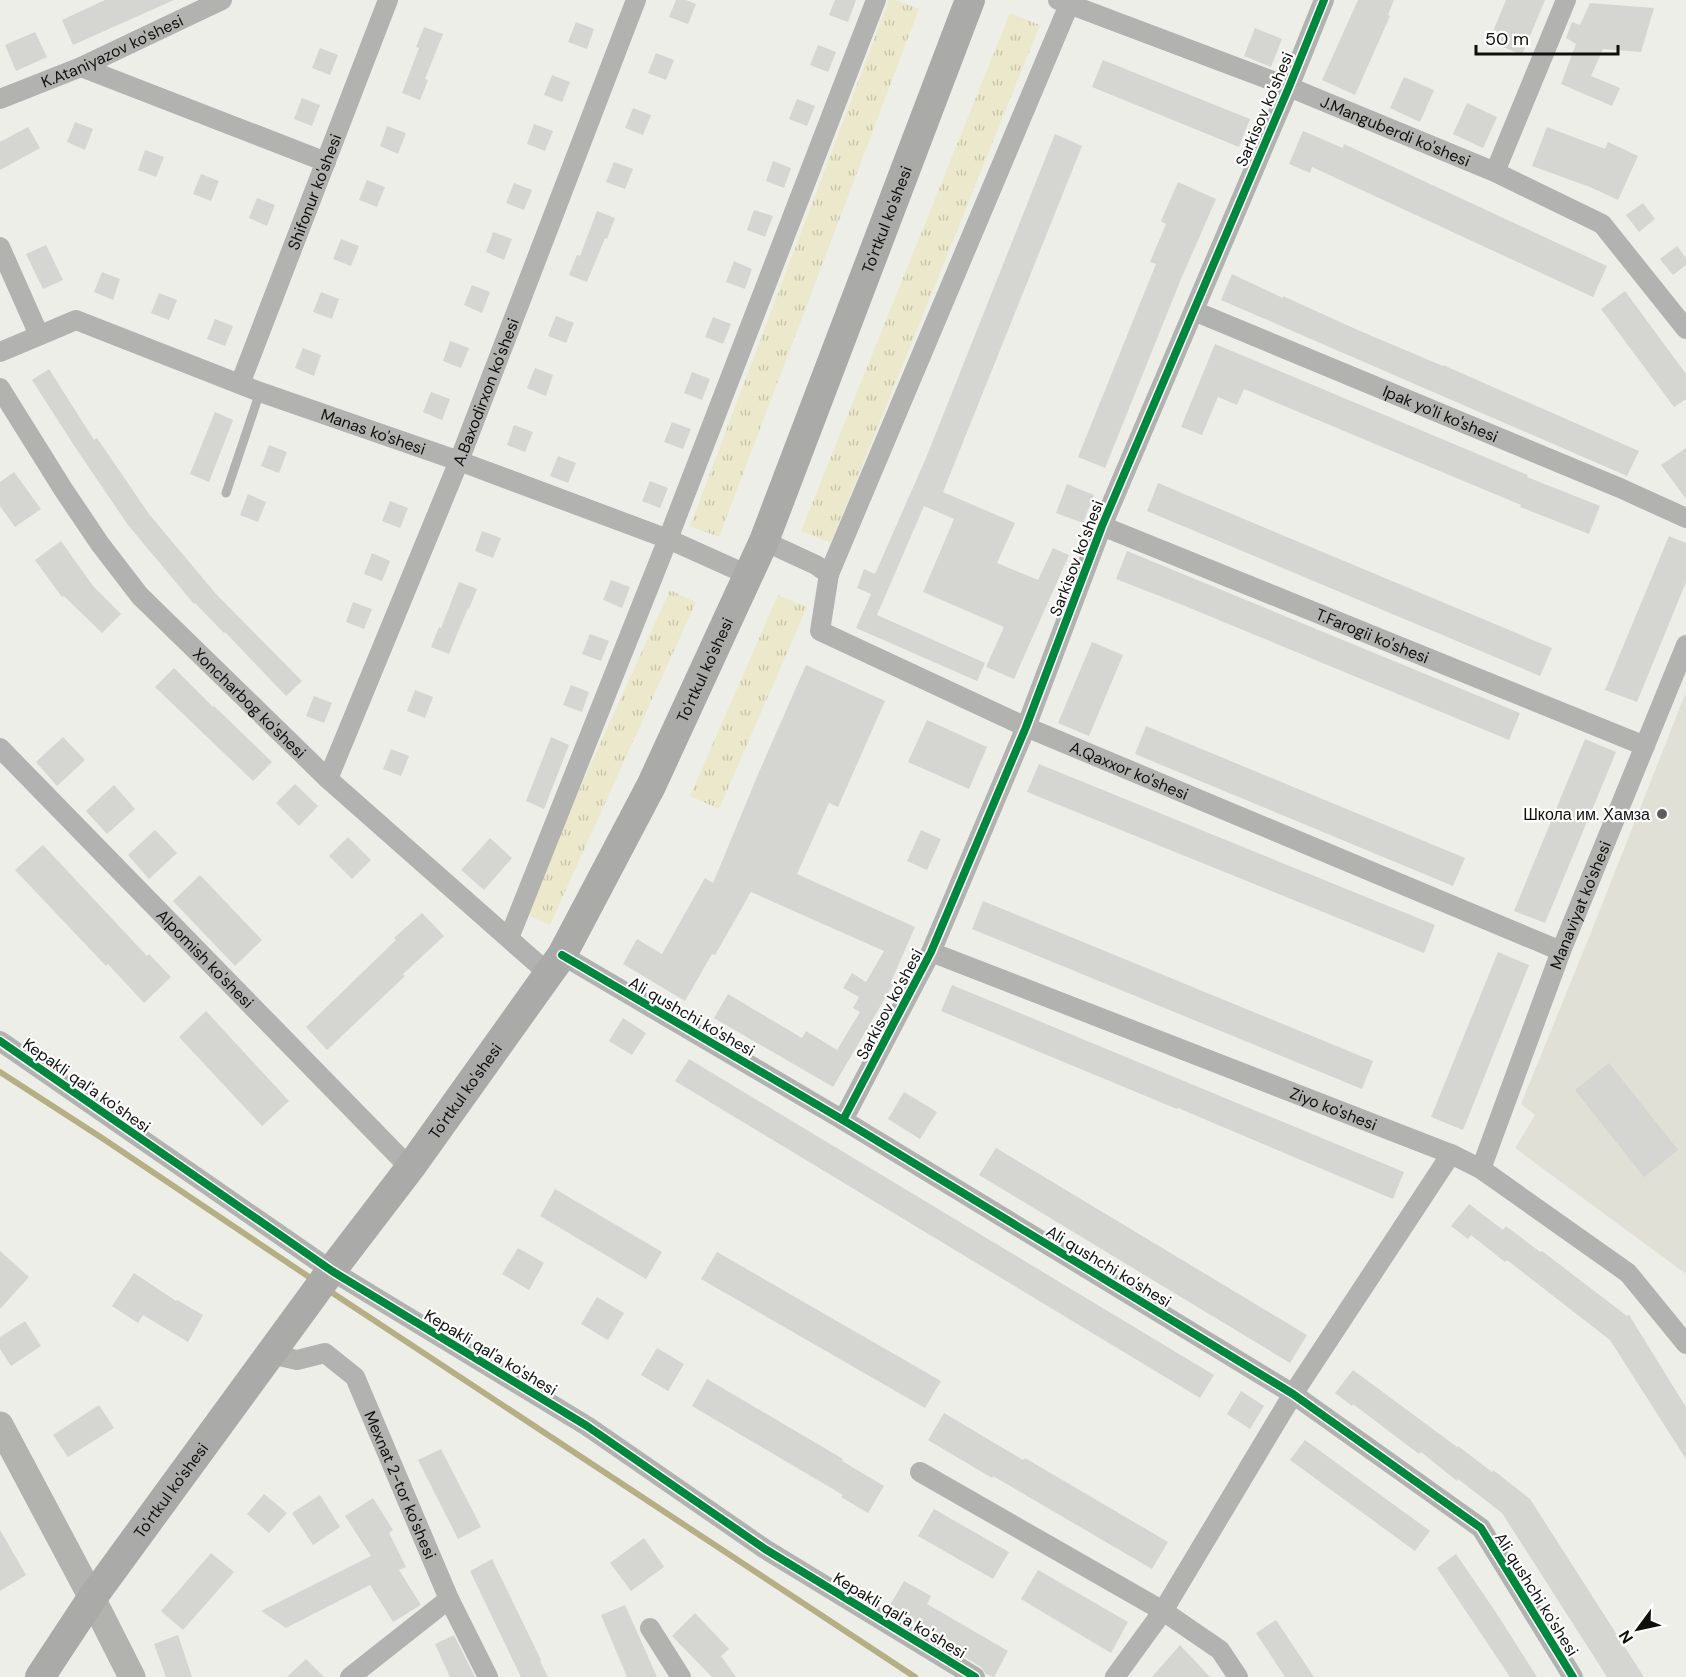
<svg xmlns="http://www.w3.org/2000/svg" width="1686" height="1677" viewBox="0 0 1686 1677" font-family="'DM Sans',sans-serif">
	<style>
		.built { fill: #e1e0d6 }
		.grass { fill: url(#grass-tufts) }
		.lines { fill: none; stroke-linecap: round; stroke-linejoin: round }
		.stream { stroke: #b6af86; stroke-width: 6 }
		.building { fill: #d5d5d1 }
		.lane { stroke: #b2b2b0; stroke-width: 9 }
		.street { stroke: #b2b2b0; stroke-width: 20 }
		.secondary { stroke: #b2b2ae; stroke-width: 27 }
		.primary { stroke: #aaaaa8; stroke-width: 30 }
		.cycleway-casing { stroke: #fff; stroke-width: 11 }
		.cycleway { stroke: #00873e; stroke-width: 8 }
		.poi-dot { fill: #5d5d59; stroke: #fff; stroke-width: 2 }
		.labels { text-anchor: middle; stroke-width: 4.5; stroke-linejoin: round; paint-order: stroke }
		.street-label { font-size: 16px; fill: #0f0f0c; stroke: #fff }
		.poi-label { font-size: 16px; fill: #0f0f0c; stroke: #fff; text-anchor: end }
	</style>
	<defs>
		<pattern id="grass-tufts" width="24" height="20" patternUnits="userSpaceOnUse" patternTransform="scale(1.5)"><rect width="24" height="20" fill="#ece8cb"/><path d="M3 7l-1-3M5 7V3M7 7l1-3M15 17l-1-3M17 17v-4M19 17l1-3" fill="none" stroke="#c9c6ad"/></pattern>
	</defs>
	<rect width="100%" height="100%" fill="#eeeee9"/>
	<path class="built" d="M1686,692V1274L1515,1148L1535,1115L1521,1104L1590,935Z"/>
	<g class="grass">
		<path d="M889,0H895L919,9L719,537L690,526Z"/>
		<path d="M1010,13L1040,25L831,543L801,531Z"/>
		<path d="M670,590L696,602L550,925L523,913Z"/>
		<path d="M778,595L807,607L719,809L690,796Z"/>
	</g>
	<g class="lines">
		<g class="stream">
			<path d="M0,1072L102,1138L315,1281"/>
			<path d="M328,1290L915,1677"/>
		</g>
	</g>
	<g class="building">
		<path d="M105,0H174L73,45L62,20Z"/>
		<path d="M676,0H686L696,4L688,24L669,17Z"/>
		<path d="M835,0H856L848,22L829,15Z"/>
		<path d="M1358,0H1394L1388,15L1390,16L1355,95L1322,80Z"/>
		<path d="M1506,0H1545L1522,55L1489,41Z"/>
		<path d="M1590,3L1654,8L1641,52L1603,49L1591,76L1620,88L1612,106L1561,84L1576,44L1566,38L1572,22L1580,25Z"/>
		<path d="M576,22L594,29L587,49L568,42Z"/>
		<path d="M424,27L443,34L425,79L428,80L420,100L402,93L419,48L416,47Z"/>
		<path d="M1255,28L1282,39L1271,67L1244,56Z"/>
		<path d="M35,32L47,57L16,71L5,45Z"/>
		<path d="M818,45L836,52L828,72L810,65Z"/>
		<path d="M320,48L338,55L330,75L312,68Z"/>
		<path d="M656,53L674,60L666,80L648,73Z"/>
		<path d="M1103,60L1250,119L1239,147L1092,87Z"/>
		<path d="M552,75L570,82L562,102L544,95Z"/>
		<path d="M1404,77L1434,90L1420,122L1390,108Z"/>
		<path d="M302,98L320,105L312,126L294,119Z"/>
		<path d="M797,99L815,106L807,126L789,119Z"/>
		<path d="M1467,103L1497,117L1483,148L1453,134Z"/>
		<path d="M633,108L651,115L643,135L625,128Z"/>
		<path d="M75,122L93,129L85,150L67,142Z"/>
		<path d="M534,124L553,131L545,151L527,144Z"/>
		<path d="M387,126L406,133L398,154L380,146Z"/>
		<path d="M28,127L40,148L0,170V142Z"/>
		<path d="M1547,127L1605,149L1608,142L1638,156L1618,200L1590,187L1532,166Z"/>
		<path d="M1303,131L1343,148L1344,144L1607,266L1593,297L1312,167L1310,173L1289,164Z"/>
		<path d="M1055,134L1082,146L943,492L1015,523L997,563L1038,580L1053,548L1069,555L1014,679L986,667L1004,627L923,592L954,519L924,506L877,615L985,663L977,681L856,628L871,594L857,588L864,569L875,574L926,458Z"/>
		<path d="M145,150L164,157L156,177L138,170Z"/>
		<path d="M773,161L791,168L784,188L766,181Z"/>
		<path d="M614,162L633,169L625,189L606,182Z"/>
		<path d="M201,174L219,181L211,201L193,194Z"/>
		<path d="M367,180L385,187L377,207L359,200Z"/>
		<path d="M1178,182L1216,199L1181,279L1105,468L1078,457L1156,264L1150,262L1166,224L1161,221Z"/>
		<path d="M514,183L532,190L524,210L506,203Z"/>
		<path d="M257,198L275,205L267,226L249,218Z"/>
		<path d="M1643,203L1655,219L1639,232L1626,215Z"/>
		<path d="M754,210L773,216L765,237L747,230Z"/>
		<path d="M597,211L615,218L607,239L605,238L587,282L569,275L577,255L580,256Z"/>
		<path d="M493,232L512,239L504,260L486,252Z"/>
		<path d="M341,239L359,246L351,266L333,259Z"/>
		<path d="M46,245L63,280L43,289L26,254Z"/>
		<path d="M1677,246L1686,258V265L1673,275L1660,259Z"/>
		<path d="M734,261L752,269L745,289L726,282Z"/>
		<path d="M102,272L120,279L113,300L94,292Z"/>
		<path d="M1232,274L1283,298V296L1360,331L1443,366V365L1639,451L1627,476L1221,300Z"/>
		<path d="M472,285L490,292L482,313L464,305Z"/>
		<path d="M1625,291L1686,374V399L1674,407L1601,309Z"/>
		<path d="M321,292L339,299L332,319L313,312Z"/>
		<path d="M159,293L177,300L169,320L151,313Z"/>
		<path d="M556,316L574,323L566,343L548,336Z"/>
		<path d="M713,317L731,324L723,344L705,337Z"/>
		<path d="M215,319L233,326L225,346L207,339Z"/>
		<path d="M450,341L469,348L461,368L443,361Z"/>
		<path d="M1215,344L1528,475L1527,477L1600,506L1589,534L1520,507L1521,505L1244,389L1237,405L1218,397L1202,435L1181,427Z"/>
		<path d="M303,348L321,355L314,376L295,368Z"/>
		<path d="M535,368L553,375L546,396L527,388Z"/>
		<path d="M49,369L94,440L97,438L149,514L216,594L302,681L286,696L225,632L224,633L195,603L194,604L128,525L75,447L32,380Z"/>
		<path d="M692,372L710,379L702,400L684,393Z"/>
		<path d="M431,392L450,399L442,420L423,412Z"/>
		<path d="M215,412L233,420L209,482L190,474Z"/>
		<path d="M672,422L691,429L683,449L664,442Z"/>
		<path d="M514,425L533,432L525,452L507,445Z"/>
		<path d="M269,445L287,452L279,473L261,466Z"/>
		<path d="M1686,448V499L1661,465Z"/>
		<path d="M558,456L576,463L568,483L550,476Z"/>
		<path d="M14,472L41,509L15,527L0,506V482Z"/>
		<path d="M650,481L668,488L660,508L642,501Z"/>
		<path d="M1158,483L1552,648L1540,676L1147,511Z"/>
		<path d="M1067,484L1094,495L1083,523L1056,513Z"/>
		<path d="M248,494L266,502L258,522L240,515Z"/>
		<path d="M390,501L408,508L400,528L382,521Z"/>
		<path d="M482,531L501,538L493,558L475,551Z"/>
		<path d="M1669,536L1686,543V582L1637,702L1605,690Z"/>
		<path d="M61,541L93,586L121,614L102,633L64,596L62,597L35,560Z"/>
		<path d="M1127,551L1520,713L1509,740L1185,606L1116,579Z"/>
		<path d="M372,553L390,561L382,581L364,574Z"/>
		<path d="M611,580L630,587L622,608L603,600Z"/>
		<path d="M459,582L477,589L469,609L468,608L449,654L431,647L439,627L441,628Z"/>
		<path d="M353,602L372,609L364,629L346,622Z"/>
		<path d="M590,634L609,641L601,661L582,654Z"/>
		<path d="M1092,642L1123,655L1089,736L1058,723Z"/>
		<path d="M806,665L885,701L838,807L829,803L797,874L915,927L891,982L894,983L833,1087L714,1018L728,994L802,1038L806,1031L837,1050L860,1012L853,1008L859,997L843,988L852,973L866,982L884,951L751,892L715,955L712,954L685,1001L623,964L637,939L662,954L705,878L713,883L759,772Z"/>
		<path d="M174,668L213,707L214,706L272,762L253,781L155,687Z"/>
		<path d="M571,685L589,692L582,712L563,705Z"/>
		<path d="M415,690L433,697L425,718L407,711Z"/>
		<path d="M314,696L332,703L324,723L306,716Z"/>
		<path d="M927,720L987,747L969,789L908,762Z"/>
		<path d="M1146,726L1465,858L1453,886L1135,754Z"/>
		<path d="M63,737L85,760L57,786L36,762Z"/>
		<path d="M551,737L569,745L544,809L526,801Z"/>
		<path d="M1585,739L1616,752L1545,923L1514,911Z"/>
		<path d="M391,749L409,756L401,776L383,769Z"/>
		<path d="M1039,764L1435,925L1424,953L1027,792Z"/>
		<path d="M295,784L318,806L299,826L276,803Z"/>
		<path d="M114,785L135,809L107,834L86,811Z"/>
		<path d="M155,830L177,853L149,879L128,855Z"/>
		<path d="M921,830L941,839L927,870L907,861Z"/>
		<path d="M348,837L371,860L352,879L329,856Z"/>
		<path d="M490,838L512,858L484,890L461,870Z"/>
		<path d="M43,845L147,956L149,954L171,977L144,1003L108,964L106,966L15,870Z"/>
		<path d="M200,875L262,940L235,966L173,901Z"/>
		<path d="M983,901L1373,1061L1362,1089L972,929Z"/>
		<path d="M422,913L444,936L403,974L405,976L327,1050L306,1027L396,940L394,938Z"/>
		<path d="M1498,952L1529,965L1463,1130L1431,1117Z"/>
		<path d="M952,985L1404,1172L1393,1199L1178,1108L1177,1109L941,1011Z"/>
		<path d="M206,1011L289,1101L262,1126L179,1037Z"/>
		<path d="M623,1018L646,1033L632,1055L609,1041Z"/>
		<path d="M689,1059L1214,1375L1200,1398L675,1081Z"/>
		<path d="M1609,1063L1678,1150L1644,1177L1575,1090Z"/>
		<path d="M904,1092L937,1112L920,1139L888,1119Z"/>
		<path d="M996,1148L1307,1335L1290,1363L979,1175Z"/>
		<path d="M555,1189L662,1252L646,1279L540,1216Z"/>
		<path d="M1469,1204L1503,1230L1506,1226L1540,1252L1542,1251L1627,1316L1629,1315L1686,1407V1459L1610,1340L1507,1260L1505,1262L1471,1235L1468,1239L1451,1226Z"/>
		<path d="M518,1248L544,1263L529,1290L502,1274Z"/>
		<path d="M0,1251L29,1277L0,1309Z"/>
		<path d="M717,1252L941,1381L925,1408L701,1279Z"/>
		<path d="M134,1273L176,1301L177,1300L203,1315L188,1342L143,1315L138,1323L112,1306Z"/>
		<path d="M597,1297L624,1313L608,1340L581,1324Z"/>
		<path d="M25,1321L41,1346L11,1366L0,1349V1337Z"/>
		<path d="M657,1348L684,1364L668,1391L641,1375Z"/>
		<path d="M1353,1370L1457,1447L1458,1446L1492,1472L1493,1470L1530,1499L1644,1677H1607L1502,1513L1458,1479L1457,1481L1421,1452L1419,1454L1353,1404L1352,1406L1335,1393Z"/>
		<path d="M707,1379L843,1459L842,1461L884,1486L868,1513L841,1497L843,1495L692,1406Z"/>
		<path d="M1241,1391L1264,1406L1250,1429L1227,1414Z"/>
		<path d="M99,1405L114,1428L68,1457L53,1435Z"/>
		<path d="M944,1413L1023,1460L1025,1458L1168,1542L1152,1569L993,1476L992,1478L928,1440Z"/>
		<path d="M1305,1440L1430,1531L1415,1551L1290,1460Z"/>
		<path d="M441,1449L481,1527L458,1539L418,1460Z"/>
		<path d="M264,1494L287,1513L269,1533L247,1514Z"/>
		<path d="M320,1495L340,1527L313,1545L292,1513Z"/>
		<path d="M373,1498L393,1530L389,1533L406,1567L399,1570L421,1605L393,1622L370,1585L286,1628L261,1611L371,1556L345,1516Z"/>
		<path d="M934,1509L1009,1552L993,1579L918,1536Z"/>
		<path d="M0,1530L26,1575L0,1591Z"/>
		<path d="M644,1538L664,1567L631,1591L610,1563Z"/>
		<path d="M211,1553L234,1572L183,1630L161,1611Z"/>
		<path d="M1456,1554L1495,1611L1537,1677H1510L1437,1568Z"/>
		<path d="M492,1559L541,1660L540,1661L548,1677H521L470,1571Z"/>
		<path d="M1038,1570L1128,1622L1111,1653L1021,1599Z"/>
		<path d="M904,1581L931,1596L927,1604L1008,1651L994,1677L986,1674L981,1667L934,1638L935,1635L889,1607Z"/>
		<path d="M625,1605L657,1677H627L601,1615Z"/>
		<path d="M695,1613L729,1649L721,1656L736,1677H712L672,1636Z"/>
		<path d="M1276,1620L1314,1677H1285L1279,1668L1256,1633Z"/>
		<path d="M178,1635L192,1677H166L154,1644Z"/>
		<path d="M454,1635L475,1677H450L435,1644Z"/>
		<path d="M1180,1645L1210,1677H1152Z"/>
		<path d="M306,1659L324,1677H287Z"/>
	</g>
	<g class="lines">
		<path class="lane" d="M226,493L260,392"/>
		<g class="street">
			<path id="s1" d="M1058,0L1289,87L1495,172L1602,224L1686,329"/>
			<path d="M81,67L326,162"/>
			<path id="s2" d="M0,99L81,67L222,0"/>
			<path d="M1495,172L1566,0"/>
			<path d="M0,247L39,335"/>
			<path id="s3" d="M1194,311L1620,488L1686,518"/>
			<path id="s4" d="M0,352L76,320L260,392L459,461L668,539L748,575"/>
			<path id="s5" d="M240,384L388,0"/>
			<path id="s6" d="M0,388L63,489L100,544L140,596L328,779L549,974"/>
			<path id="s7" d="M1102,526L1645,746"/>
			<path id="s8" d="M764,541L816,565L829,574L820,631L1026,727L1561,951"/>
			<path d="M829,574L1071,0"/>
			<path id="s9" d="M0,748L410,1168"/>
			<path id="s10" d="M328,779L459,461L636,0"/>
			<path d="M509,938L668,539L876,0"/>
			<path id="s11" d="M931,952L1451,1154L1481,1169L1628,1273L1686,1344"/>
			<path d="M562,955L843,1120L1293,1394L1481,1528L1573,1677"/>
			<path d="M0,1041L332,1271L587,1426L765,1549L975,1677"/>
			<path d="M843,1120L931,952L1026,727L1102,526L1289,87L1324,0"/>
			<path id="s12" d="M1481,1169L1561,951L1686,645"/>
			<path id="s13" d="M270,1354L297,1360L325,1353L355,1377L449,1599L488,1677"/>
			<path d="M920,1472L1163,1611L1220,1650L1238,1677"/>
			<path d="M650,1628L681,1677"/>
			<path d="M350,1677L449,1599"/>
			<path d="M1115,1677L1163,1611L1293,1394L1451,1154"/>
		</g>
		<path class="secondary" d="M0,1425L92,1598L132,1677"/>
		<path class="primary" id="s14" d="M40,1677L92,1598L325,1279L410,1168L562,955L651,786L764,541L970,0"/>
		<defs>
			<g id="cycleway">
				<path d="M562,955L843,1120L1293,1394L1481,1528L1573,1677"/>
				<path d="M0,1041L332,1271L587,1426L765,1549L975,1677"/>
				<path d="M843,1120L931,952L1026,727L1102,526L1289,87L1324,0"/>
			</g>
		</defs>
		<use href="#cycleway" class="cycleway-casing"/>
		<use href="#cycleway" class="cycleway"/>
	</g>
	<circle class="poi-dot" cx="1662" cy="814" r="6"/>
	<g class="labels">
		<g class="street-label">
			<text dy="6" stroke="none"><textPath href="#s2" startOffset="122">K.Ataniyazov ko'shesi</textPath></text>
			<text transform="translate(1264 109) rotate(-67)" y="6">Sarkisov ko'shesi</text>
			<text dy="6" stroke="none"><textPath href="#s1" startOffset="362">J.Manguberdi ko'shesi</textPath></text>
			<text dy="6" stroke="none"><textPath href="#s5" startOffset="206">Shifonur ko'shesi</textPath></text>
			<text dy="6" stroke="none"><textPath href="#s14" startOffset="1696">To'rtkul ko'shesi</textPath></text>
			<text dy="6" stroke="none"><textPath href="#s10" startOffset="418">A.Baxodirxon ko'shesi</textPath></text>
			<text dy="6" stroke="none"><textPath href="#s3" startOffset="267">Ipak yo'li ko'shesi</textPath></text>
			<text dy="6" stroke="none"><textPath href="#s4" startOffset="400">Manas ko'shesi</textPath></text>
			<text transform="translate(1076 558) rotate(-69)" y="6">Sarkisov ko'shesi</text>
			<text dy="6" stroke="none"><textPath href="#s7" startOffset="292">T.Farogii ko'shesi</textPath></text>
			<text dy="6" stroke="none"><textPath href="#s14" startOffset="1210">To'rtkul ko'shesi</textPath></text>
			<text dy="6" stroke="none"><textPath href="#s6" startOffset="404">Xoncharbog ko'shesi</textPath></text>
			<text dy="6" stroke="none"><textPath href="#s8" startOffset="470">A.Qaxxor ko'shesi</textPath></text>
			<text dy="6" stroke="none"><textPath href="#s12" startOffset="282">Manaviyat ko'shesi</textPath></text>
			<text dy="6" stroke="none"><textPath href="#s9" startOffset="294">Alpomish ko'shesi</textPath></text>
			<text transform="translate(889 1004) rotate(-62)" y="6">Sarkisov ko'shesi</text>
			<text transform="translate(692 1016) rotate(30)" y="6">Ali qushchi ko'shesi</text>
			<text transform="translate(87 1085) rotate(35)" y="6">Kepakli qal'a ko'shesi</text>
			<text dy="6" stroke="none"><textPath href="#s14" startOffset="724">To'rtkul ko'shesi</textPath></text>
			<text dy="6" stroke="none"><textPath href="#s11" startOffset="432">Ziyo ko'shesi</textPath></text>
			<text transform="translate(1109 1266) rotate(31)" y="6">Ali qushchi ko'shesi</text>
			<text transform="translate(491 1352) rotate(31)" y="6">Kepakli qal'a ko'shesi</text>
			<text dy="6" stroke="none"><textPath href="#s13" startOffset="212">Mexnat 2-tor ko'shesi</textPath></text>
			<text dy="6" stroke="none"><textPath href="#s14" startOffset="228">To'rtkul ko'shesi</textPath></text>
			<text transform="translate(1537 1594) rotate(58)" y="6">Ali qushchi ko'shesi</text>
			<text transform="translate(900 1615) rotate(31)" y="6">Kepakli qal'a ko'shesi</text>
		</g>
		<g class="poi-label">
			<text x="1650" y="820">Школа им. Хамза</text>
		</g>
	</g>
	<g transform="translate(1638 1629) rotate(237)" stroke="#ffffff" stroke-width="4.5" paint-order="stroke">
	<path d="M0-4.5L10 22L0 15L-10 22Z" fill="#0f0f0c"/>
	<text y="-9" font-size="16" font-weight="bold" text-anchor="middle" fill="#0f0f0c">N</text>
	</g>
	<path d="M1476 45v9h142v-9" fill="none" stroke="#0f0f0c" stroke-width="3"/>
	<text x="1485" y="45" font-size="18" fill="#0f0f0c" stroke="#ffffff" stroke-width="4.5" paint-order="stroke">50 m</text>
</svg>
